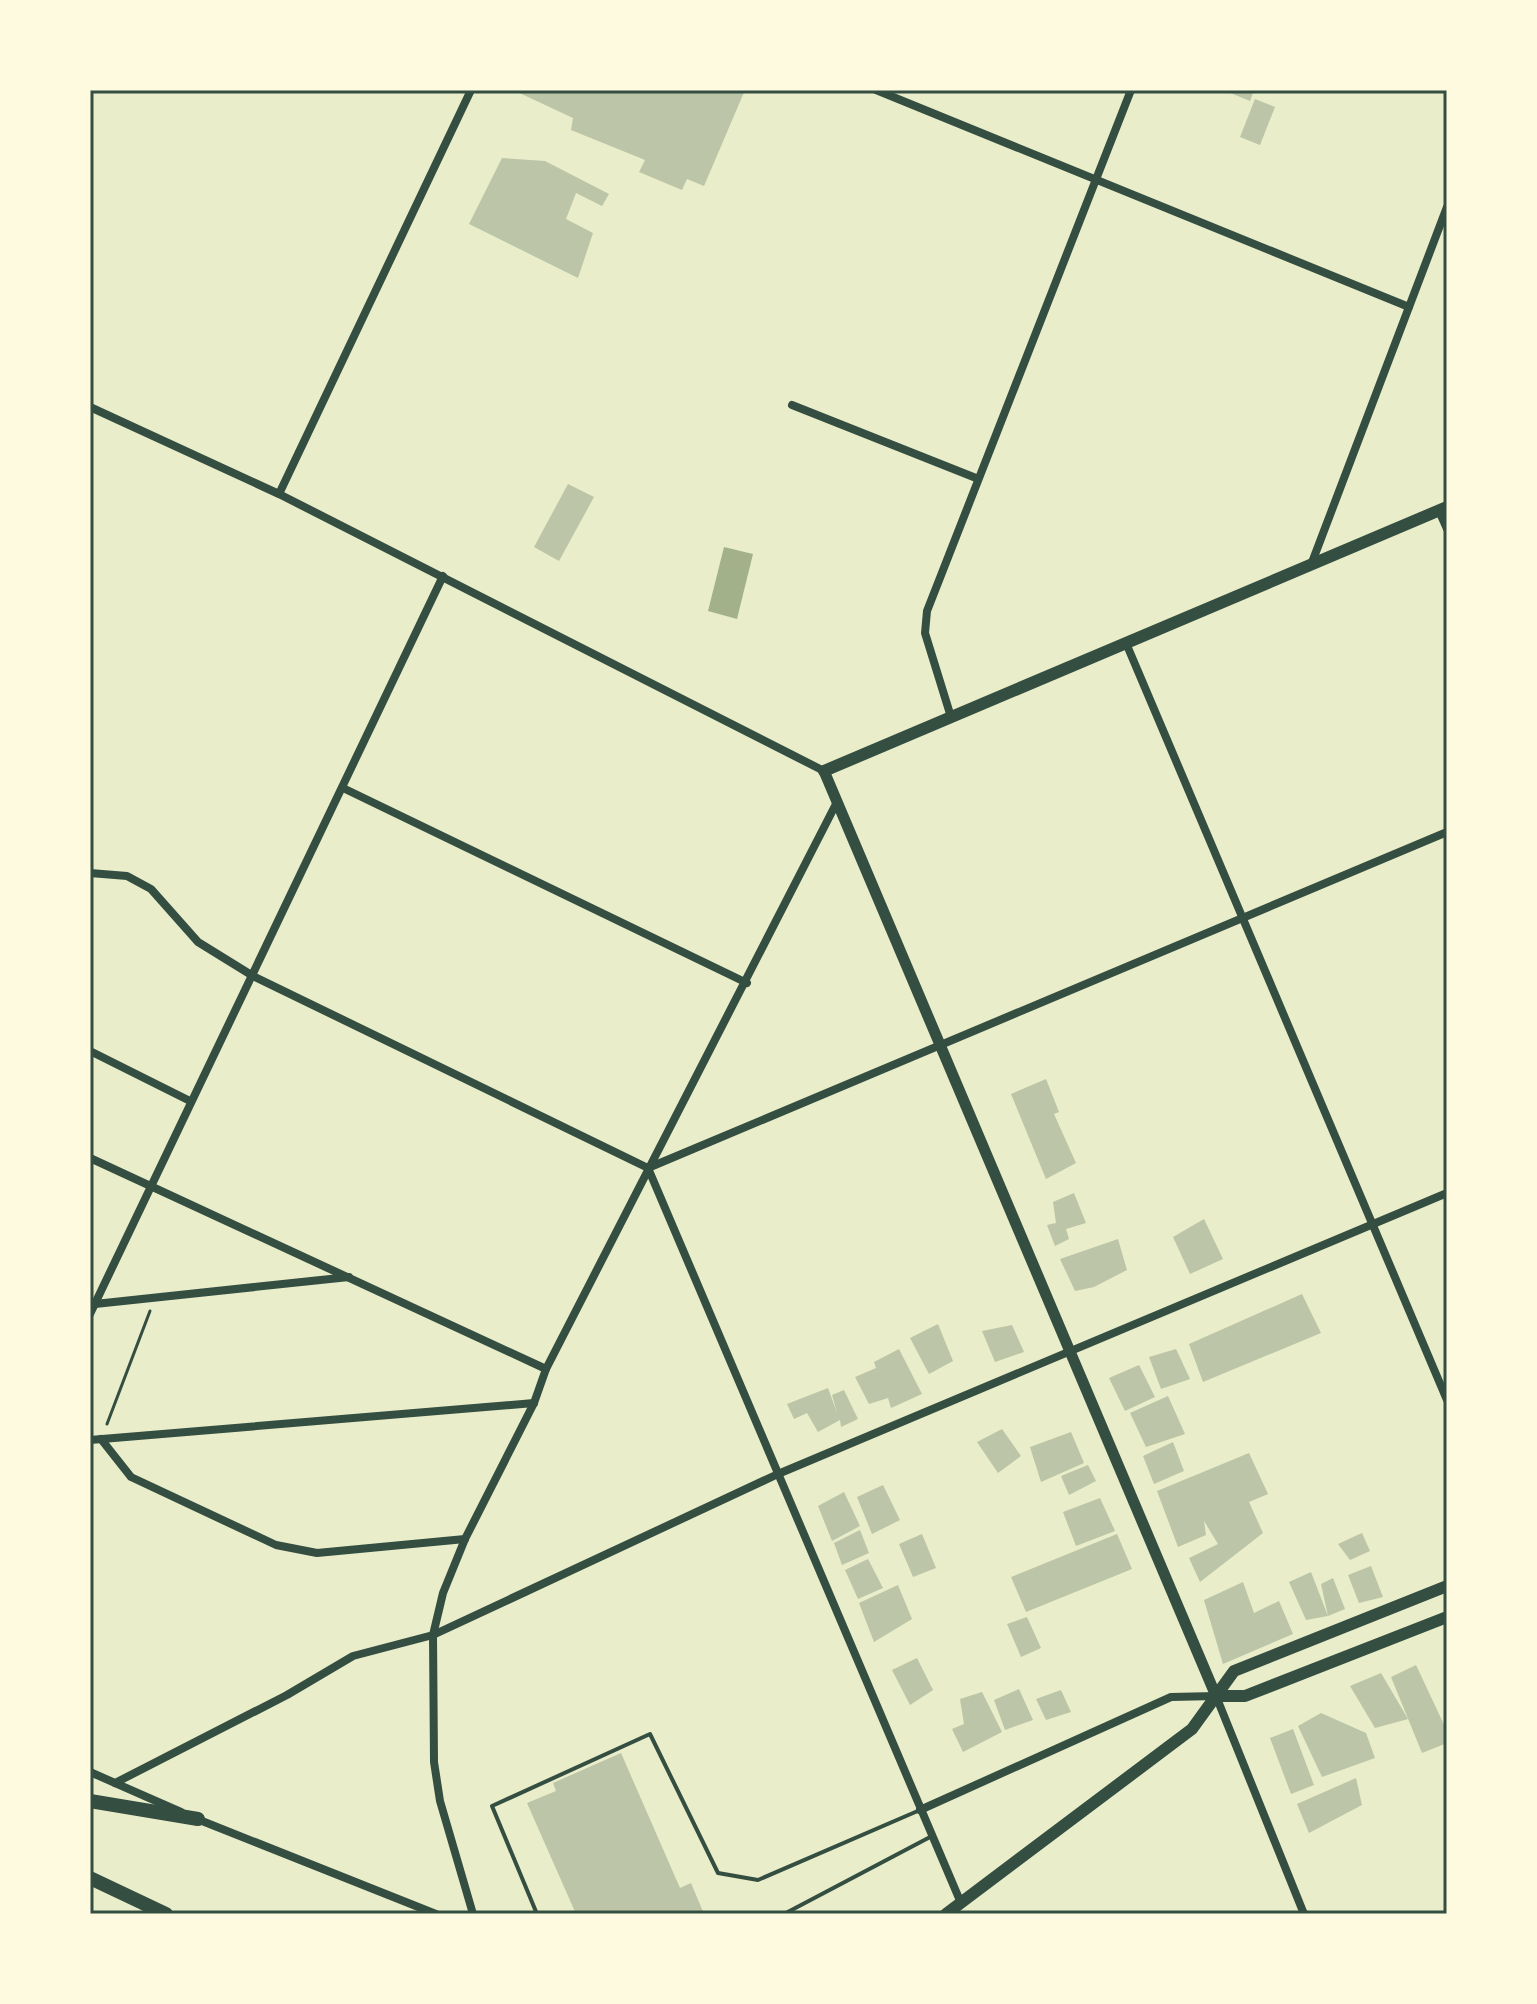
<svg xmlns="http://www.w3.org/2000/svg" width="1537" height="2004" viewBox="0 0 1537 2004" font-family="'Space Grotesk',sans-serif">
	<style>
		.water { fill: #a3b18a }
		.building { fill: #bcc5a7 }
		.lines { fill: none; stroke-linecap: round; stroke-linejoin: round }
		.path { stroke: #344e41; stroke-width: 3 }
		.service { stroke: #344e41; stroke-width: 4 }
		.minor { stroke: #344e41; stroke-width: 8 }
		.tertiary { stroke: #344e41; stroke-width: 11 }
		.secondary { stroke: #344e41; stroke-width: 12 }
		.trunk { stroke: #344e41; stroke-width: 14 }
		.neatline { fill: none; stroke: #344e41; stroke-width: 3 }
	</style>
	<rect width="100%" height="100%" fill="#e9edc9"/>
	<path class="water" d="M724,547L753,554L737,619L708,611Z"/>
	<g class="building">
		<path d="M513,90H745L704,186L687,179L682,190L639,172L645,160L571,130L573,118Z"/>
		<path d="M1223,90H1254L1250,101Z"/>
		<path d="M1255,99L1275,107L1260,145L1240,137Z"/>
		<path d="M502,158L545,161L609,194L602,206L576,193L566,219L593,233L578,278L469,224Z"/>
		<path d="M568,484L594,497L559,561L534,547Z"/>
		<path d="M1046,1079L1059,1112L1054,1114L1076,1163L1046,1179L1011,1094Z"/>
		<path d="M1074,1193L1086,1223L1066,1229L1069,1239L1055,1246L1047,1225L1056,1223L1053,1202Z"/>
		<path d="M1204,1219L1223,1259L1190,1274L1173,1237Z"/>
		<path d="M1118,1239L1127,1270L1094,1287L1075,1291L1060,1259Z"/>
		<path d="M1302,1294L1321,1333L1203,1382L1189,1344Z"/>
		<path d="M938,1324L953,1361L929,1374L910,1338Z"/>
		<path d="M1012,1325L1024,1352L995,1362L982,1331Z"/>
		<path d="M899,1349L922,1394L891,1408L888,1398L869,1404L855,1377L876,1368L874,1362Z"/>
		<path d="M1176,1349L1190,1379L1161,1389L1149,1357Z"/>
		<path d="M1139,1365L1155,1397L1125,1411L1109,1378Z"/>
		<path d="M828,1388L837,1413L832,1395L844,1390L858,1419L841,1427L840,1420L818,1432L807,1413L794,1419L787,1404Z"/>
		<path d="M1168,1396L1185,1434L1146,1447L1130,1413Z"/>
		<path d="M1002,1429L1021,1456L998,1473L977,1442Z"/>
		<path d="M1071,1432L1084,1463L1041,1482L1030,1447Z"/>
		<path d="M1173,1442L1184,1471L1154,1484L1143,1456Z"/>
		<path d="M1249,1453L1268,1494L1249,1502L1263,1533L1200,1582L1189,1558L1218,1544L1204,1521L1206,1535L1178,1547L1157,1491Z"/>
		<path d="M1088,1465L1096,1481L1069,1495L1061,1476Z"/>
		<path d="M883,1485L900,1520L872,1534L857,1497Z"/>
		<path d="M844,1492L860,1526L832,1541L818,1506Z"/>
		<path d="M1100,1498L1115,1531L1076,1546L1063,1512Z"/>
		<path d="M860,1530L869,1553L842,1565L834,1543Z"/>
		<path d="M1362,1533L1370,1551L1350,1560L1338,1544Z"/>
		<path d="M922,1534L936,1568L913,1577L899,1544Z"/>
		<path d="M1117,1534L1132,1569L1026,1612L1011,1577Z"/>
		<path d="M868,1559L883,1588L858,1599L845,1570Z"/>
		<path d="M1371,1566L1383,1597L1359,1603L1348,1575Z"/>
		<path d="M1311,1572L1328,1616L1321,1584L1333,1578L1345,1609L1328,1616L1306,1620L1289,1582Z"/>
		<path d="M1243,1582L1254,1613L1279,1601L1293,1634L1223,1664L1204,1600Z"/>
		<path d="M898,1585L912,1619L874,1642L859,1603Z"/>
		<path d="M1027,1617L1041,1648L1021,1657L1007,1624Z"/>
		<path d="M917,1658L933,1690L910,1705L892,1670Z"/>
		<path d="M1416,1665L1447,1731V1743L1422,1753L1391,1677Z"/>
		<path d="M1381,1673L1408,1719L1375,1728L1350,1686Z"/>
		<path d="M1019,1689L1033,1720L1005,1730L994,1700Z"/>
		<path d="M1061,1690L1071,1712L1046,1720L1036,1699Z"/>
		<path d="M982,1692L1002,1732L963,1752L952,1729L964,1724L960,1699Z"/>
		<path d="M1321,1713L1366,1733L1375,1758L1322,1777L1298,1726Z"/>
		<path d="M1293,1729L1314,1785L1291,1794L1270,1738Z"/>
		<path d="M621,1753L680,1888L691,1883L704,1914H576L527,1803L556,1791L553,1783Z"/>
		<path d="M1356,1778L1362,1805L1309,1833L1297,1804Z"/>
	</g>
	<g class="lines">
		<path class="path" d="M107,1424L150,1311"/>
		<g class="service">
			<path d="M537,1914L492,1806L650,1734L718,1873L758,1880L920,1810"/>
			<path d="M784,1914L932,1836"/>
		</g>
		<g class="minor">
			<path d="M876,90L1409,307"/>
			<path d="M792,405L976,478"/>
			<path d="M90,407L279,494L824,771"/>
			<path d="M279,494L471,90"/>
			<path d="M1439,511L1447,529"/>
			<path d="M1311,565L1447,207"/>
			<path d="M1126,643L1447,1400"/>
			<path d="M951,717L925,633L927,611L1131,90"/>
			<path d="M343,788L747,983"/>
			<path d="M90,873L127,876L151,889L198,942L253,976L648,1168"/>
			<path d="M90,1051L190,1101"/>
			<path d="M90,1158L546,1369"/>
			<path d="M648,1168L1447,832"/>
			<path d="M648,1168L961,1903"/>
			<path d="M95,1304L349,1277"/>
			<path d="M90,1314L443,576"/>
			<path d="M101,1439L131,1477L276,1545L317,1553L465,1539"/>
			<path d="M90,1440L534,1403"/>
			<path d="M90,1772L181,1812"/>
			<path d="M115,1783L287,1695L353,1656L433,1635L778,1474L1447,1193"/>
			<path d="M920,1810L1171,1697L1216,1696L1304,1914"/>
			<path d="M197,1819L436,1914"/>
			<path d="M473,1914L440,1801L434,1762L433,1635L443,1593L465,1539L534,1403L546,1369L837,802"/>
		</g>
		<path class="tertiary" d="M824,771L1216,1696"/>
		<g class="secondary">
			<path d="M824,771L1447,507"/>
			<path d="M1216,1696H1245L1447,1617"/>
			<path d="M946,1914L1192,1729L1234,1671L1447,1586"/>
		</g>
		<g class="trunk">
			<path d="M90,1801L198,1819"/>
			<path d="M90,1878L166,1914"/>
		</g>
	</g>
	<rect width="1537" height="2004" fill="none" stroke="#fefae0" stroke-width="184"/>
	<rect x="92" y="92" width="1353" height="1820" class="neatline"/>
</svg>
